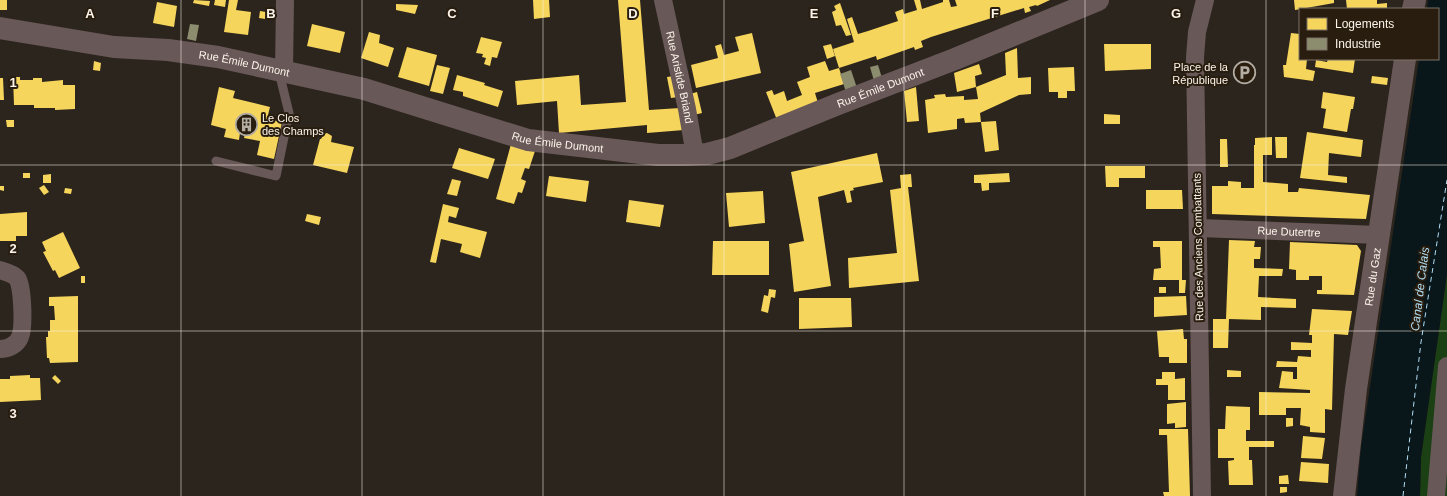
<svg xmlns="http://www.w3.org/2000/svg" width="1447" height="496" viewBox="0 0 1447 496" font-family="Arial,sans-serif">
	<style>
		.green { fill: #1a4013 }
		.water { fill: #09161a }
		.homes { fill: #f6d55c }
		.industry { fill: #8c8c6e }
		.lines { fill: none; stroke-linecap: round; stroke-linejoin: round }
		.ferry { stroke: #b0dff6; stroke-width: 1; stroke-dasharray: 5 4; stroke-linecap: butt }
		.service { stroke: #695858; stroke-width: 9 }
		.minor { stroke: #695858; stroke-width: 18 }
		.tertiary { stroke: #695858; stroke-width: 22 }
		.grid { fill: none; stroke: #fcf4ea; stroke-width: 1; stroke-opacity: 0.55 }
		.labels { text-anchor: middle; stroke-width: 4; stroke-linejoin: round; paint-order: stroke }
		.street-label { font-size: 11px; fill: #fcf4ea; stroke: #281d0e }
		.poi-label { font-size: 11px; fill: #fcf4ea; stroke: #281d0e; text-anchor: end }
		.water-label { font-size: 12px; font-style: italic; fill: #b0dff6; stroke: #281d0e }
		.grid-label { font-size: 13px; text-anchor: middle; font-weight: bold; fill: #fcf4ea; stroke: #281d0e; stroke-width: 4; stroke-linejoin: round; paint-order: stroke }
	</style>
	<rect width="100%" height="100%" fill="#2c251d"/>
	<path class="green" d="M1447,274V496H1420L1421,457Z"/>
	<path class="water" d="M1428,0H1447V274L1421,457L1420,496H1357L1361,447L1419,59H1438V9H1427Z"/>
	<g class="homes">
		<rect x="0" y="0" width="7" height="10"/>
		<path d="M194,0L210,1L209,6L193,3Z"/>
		<path d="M215,0H226L225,7L214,5Z"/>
		<path d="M229,0H238L236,10L251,12L248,35L224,32Z"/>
		<path d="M533,0H549L550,17L534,19Z"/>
		<path d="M618,0H640L649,110L680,108L684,130L647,133V125L559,133L557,101L517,105L515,81L579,75L581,105L626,102Z"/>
		<path d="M914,0H920L922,9L943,2V0H949L951,7L957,6L955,0H1050L1037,6L1036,5L1029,7L1031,11L1025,13L1024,8L931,37L921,41L923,47L915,50L914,47L877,60L876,56L839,68L833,49L854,42L847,19L852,17L858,34L868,31L898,21L895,12L903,9L904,14L917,10Z"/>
		<path d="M1294,0H1334V3L1295,10Z"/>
		<path d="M1346,0H1377V4L1387,3V9H1347Z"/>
		<path d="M157,2L177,6L174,27L153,23Z"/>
		<path d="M840,3L851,35L846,36L841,25L836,26L832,12L836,10L834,6Z"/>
		<path d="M396,4L418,5L415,14L396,10Z"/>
		<path d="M260,11L266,12L265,19L259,18Z"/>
		<path d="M312,24L345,32L340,53L307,46Z"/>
		<path d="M369,32L380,35L379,43L394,48L388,67L361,58Z"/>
		<path d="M752,33L761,73L696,88L691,65L718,58L715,46L721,44L724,55L739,51L735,37Z"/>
		<path d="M1291,33L1300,34V59H1307L1306,69L1315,71L1313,81L1284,77L1283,65H1286Z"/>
		<path d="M481,37L502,42L497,58L492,57L490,66L484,64L486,58L482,57L483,54L476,53Z"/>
		<path d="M831,44L835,56L827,59L823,46Z"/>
		<path d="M1104,44H1151V69L1105,71Z"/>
		<path d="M407,47L437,55L429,86L398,77Z"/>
		<path d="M1017,48L1018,78L1031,77V94L1019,95L980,113L981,122L996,121L999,150L985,152L981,122L965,123L964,118L957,119V129L928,133L925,100L935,98L934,95L945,94L946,97L964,96V100L978,99L976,87L1006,75L1005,53Z"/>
		<path d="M1328,59H1355L1353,73L1315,67L1316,60L1327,62Z"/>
		<path d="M94,61L101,63L100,71L93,70Z"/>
		<path d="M825,61L829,71L839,68L844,84L815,93L818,103L777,120L766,92L772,90L774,95L784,91L787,101L802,95L797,82L810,77L807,67Z"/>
		<path d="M979,64L982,74L975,76L976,87L957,92L954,73Z"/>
		<path d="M437,65L450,68L443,94L430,91Z"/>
		<path d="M1074,67L1075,91H1067V98H1058V92H1049L1048,68Z"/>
		<path d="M457,75L485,83L484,85L503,91L498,107L463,96V92L453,90Z"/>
		<path d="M674,76L678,97L671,98L667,77Z"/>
		<path d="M1372,76L1388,78L1387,85L1371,83Z"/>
		<path d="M13,77H20V80H33V78H42V82L63,80V85H75V109L55,110V108H34V105H14Z"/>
		<path d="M0,78H3L4,100H0Z"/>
		<path d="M219,87L235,91L233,98L270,107L267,119L282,122L274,159L257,155L260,141L244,138L245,134L240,133L239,140L224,137L226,129L211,125Z"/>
		<path d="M916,87L919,121L907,122L904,91Z"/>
		<path d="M697,92L702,113L694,115L690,94Z"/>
		<path d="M1323,92L1355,97L1353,109H1351L1347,132L1323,128L1326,109L1321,108Z"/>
		<path d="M1104,114L1120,115V124H1104Z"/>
		<path d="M6,120H14V127H7Z"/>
		<path d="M1307,132L1363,140L1361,157L1329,153L1328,175L1347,177V183L1300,178Z"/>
		<path d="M327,133L332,136L331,142L354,147L347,173L313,165L320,139H321L324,134Z"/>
		<path d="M1272,137V155H1263V182L1288,184V192H1298L1299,188L1370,195L1366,219L1212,214V186H1228V181L1241,182V188H1254V145H1255V138Z"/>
		<path d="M1275,137H1287V158H1276Z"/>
		<path d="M1220,139H1227L1228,167H1220Z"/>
		<path d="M511,144L535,151L529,169L525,168L521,179L526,181L522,193L518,192L514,204L496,199Z"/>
		<path d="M459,148L495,159L488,179L452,168Z"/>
		<path d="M877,153L883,182L853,188L854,190L850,191L852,202L847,203L844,190L818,197L831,286L794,292L789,244L804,241L791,172Z"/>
		<path d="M1105,166H1145V178H1119V187H1106Z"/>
		<rect x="23" y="173" width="7" height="5"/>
		<path d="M1009,173L1010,182L989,183V190L982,191L981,183H974V175Z"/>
		<path d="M51,174V183H43V175Z"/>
		<path d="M911,174L912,187H908L919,281L849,288L848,258L897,253L890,190L901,188L900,175Z"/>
		<path d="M549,176L589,181L586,202L546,196Z"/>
		<path d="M452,179L461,181L457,196L447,194Z"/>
		<path d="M44,185L49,192L44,195L39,188Z"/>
		<path d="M0,186H4V191L0,190Z"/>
		<path d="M65,188L72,189L71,194L64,193Z"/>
		<path d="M1146,190H1182L1183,209H1146Z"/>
		<path d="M763,191L765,223L729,227L726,193Z"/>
		<path d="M629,200L664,205L660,227L626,222Z"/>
		<path d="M443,204L459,208L456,218L449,216L448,222L487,232L480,258L460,252L462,244L441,239L436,263L430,262Z"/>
		<path d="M27,212V236H16V241H0V214Z"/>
		<path d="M307,214L321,217L319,225L305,221Z"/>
		<path d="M63,232L80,268L59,278L55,270L53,271L43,252L46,251L42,242Z"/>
		<path d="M1229,240L1255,241L1254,247H1261L1260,259H1254V268L1283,269L1282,276H1259L1258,297L1296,299V308L1261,307V320L1229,319L1228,348H1213V319H1226Z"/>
		<path d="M713,241H769V275H712Z"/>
		<path d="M1153,241H1182V280H1186L1185,293H1179V280H1153L1154,269L1161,268L1160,247H1153Z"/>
		<path d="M1290,242L1357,245L1361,251L1354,295L1317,294V290H1322V276H1309V280H1296V270L1289,269Z"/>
		<rect x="81" y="276" width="4" height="7"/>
		<rect x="1159" y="287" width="7" height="6"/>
		<path d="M769,289L776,290L775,298L771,297L768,313L761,311L764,295L768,296Z"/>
		<path d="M78,296V362L50,363L49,358H47L46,337H48V331H50V320H55L54,306H49V297Z"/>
		<path d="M1186,296L1187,315L1154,317V297Z"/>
		<path d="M799,298H851L852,327L799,329Z"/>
		<path d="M1312,309L1352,311L1348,335L1334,334L1332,410L1325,409V433L1310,432V427L1300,425L1301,408H1286V415H1259V392L1310,393V390L1279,388L1282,371L1293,372V379H1297V367H1276L1277,361L1297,362L1298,356L1311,357V350H1291V342L1312,343V335H1309Z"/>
		<path d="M1183,329L1184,339H1187V363H1169V357H1159L1157,331Z"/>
		<path d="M1227,370L1241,371V377H1227Z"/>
		<path d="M1162,372H1175V379L1185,378V400H1168V385H1156V379H1162Z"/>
		<path d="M30,375V378H40L41,400L0,402V379H10V376Z"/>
		<path d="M55,375L61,381L58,384L52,378Z"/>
		<path d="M1186,402V427L1175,428V423L1167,424V404Z"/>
		<path d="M1226,406L1250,407V430H1246V441H1274V447H1249V460H1252L1253,485H1229L1228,461L1234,460V458H1218V429H1225Z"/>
		<path d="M1286,418H1293V426L1286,427Z"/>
		<path d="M1159,429H1188L1190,496H1164L1163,492H1169L1167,435H1159Z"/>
		<path d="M1303,436L1325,438L1322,459L1301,458Z"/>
		<path d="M1301,462L1329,464L1328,483L1299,481Z"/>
		<path d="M1288,475L1289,484H1279V476Z"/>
		<path d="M1280,487H1287V492L1280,493Z"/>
	</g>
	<g class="industry">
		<path d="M190,24L199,25L196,41L187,39Z"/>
		<path d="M878,65L882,78L874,81L870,67Z"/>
		<path d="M851,70L857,88L846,92L840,74Z"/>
	</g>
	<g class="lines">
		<path class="ferry" d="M1403,496L1421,342L1447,180"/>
		<path class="service" d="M216,161L276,176L289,113L279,72"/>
		<g class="minor">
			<path id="s1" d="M663,0L687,109L695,155"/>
			<path d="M284,71L285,0"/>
			<path id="s2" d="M1199,228L1379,235"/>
			<path d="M0,270C6,272 12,273 17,278C23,286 24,328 20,337C17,345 8,349 0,349"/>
			<path d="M1202,496L1195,57L1197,32L1205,0"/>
			<path d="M1436,496L1447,366"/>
		</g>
		<g class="tertiary">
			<path d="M1413,9L1415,0"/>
			<path id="s3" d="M0,28L114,47L168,50L218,57L364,89L528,140L658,155H684L707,154L730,148L838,104L955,59L1098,0"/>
			<path id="s4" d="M1344,496L1356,389L1405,59"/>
		</g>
	</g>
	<path class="grid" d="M181,0V496M362,0V496M543,0V496M724,0V496M904,0V496M1085,0V496M1266,0V496M0,165H1447M0,331H1447"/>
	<defs>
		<symbol id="parking-ring" viewBox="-11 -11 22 22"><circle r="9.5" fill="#281d0e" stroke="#b3aca2" stroke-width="1.5"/><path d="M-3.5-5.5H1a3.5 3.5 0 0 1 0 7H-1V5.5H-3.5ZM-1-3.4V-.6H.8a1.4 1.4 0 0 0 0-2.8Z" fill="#b3aca2"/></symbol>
		<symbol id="building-ring" viewBox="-11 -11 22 22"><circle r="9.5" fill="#281d0e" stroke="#b3aca2" stroke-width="1.5"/><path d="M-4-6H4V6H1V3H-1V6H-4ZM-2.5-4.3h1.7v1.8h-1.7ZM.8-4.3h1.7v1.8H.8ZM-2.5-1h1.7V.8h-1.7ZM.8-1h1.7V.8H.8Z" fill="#b3aca2"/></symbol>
	</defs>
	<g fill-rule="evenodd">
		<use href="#parking-ring" x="1232" y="60" width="25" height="25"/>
		<use href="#building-ring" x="234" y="112" width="25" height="25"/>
	</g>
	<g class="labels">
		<g class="street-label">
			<text dy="4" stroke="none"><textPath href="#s3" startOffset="247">Rue Émile Dumont</textPath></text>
			<text dy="4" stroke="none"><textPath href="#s1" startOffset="79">Rue Aristide Briand</textPath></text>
			<text dy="4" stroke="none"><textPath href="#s3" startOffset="907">Rue Émile Dumont</textPath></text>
			<text dy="4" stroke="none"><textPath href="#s3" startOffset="571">Rue Émile Dumont</textPath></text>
			<text dy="4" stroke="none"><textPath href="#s2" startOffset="90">Rue Dutertre</textPath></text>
			<text transform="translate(1198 247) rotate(-91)" y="4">Rue des Anciens Combattants</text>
			<text dy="4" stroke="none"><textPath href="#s4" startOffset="221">Rue du Gaz</textPath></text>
		</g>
		<g class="poi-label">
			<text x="1228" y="71">Place de la<tspan x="1228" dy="13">République</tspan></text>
			<text x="262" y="122" text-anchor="start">Le Clos<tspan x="262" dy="13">des Champs</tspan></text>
		</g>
		<g class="water-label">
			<text transform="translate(1420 289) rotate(-83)" y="4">Canal de Calais</text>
		</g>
	</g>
	<g class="grid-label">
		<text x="90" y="18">A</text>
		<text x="271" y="18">B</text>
		<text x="452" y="18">C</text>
		<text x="633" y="18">D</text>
		<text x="814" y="18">E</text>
		<text x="995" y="18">F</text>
		<text x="1176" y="18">G</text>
		<text x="13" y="87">1</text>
		<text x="13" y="253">2</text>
		<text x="13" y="418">3</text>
	</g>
	<rect x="1299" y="8" width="140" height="52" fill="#281d0e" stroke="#7d7366"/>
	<rect x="1307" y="18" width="20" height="12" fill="#f6d55c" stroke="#7d7366"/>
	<text x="1335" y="28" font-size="12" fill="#fcf4ea">Logements</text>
	<rect x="1307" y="38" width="20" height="12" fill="#8c8c6e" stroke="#7d7366"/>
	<text x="1335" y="48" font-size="12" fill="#fcf4ea">Industrie</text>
</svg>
